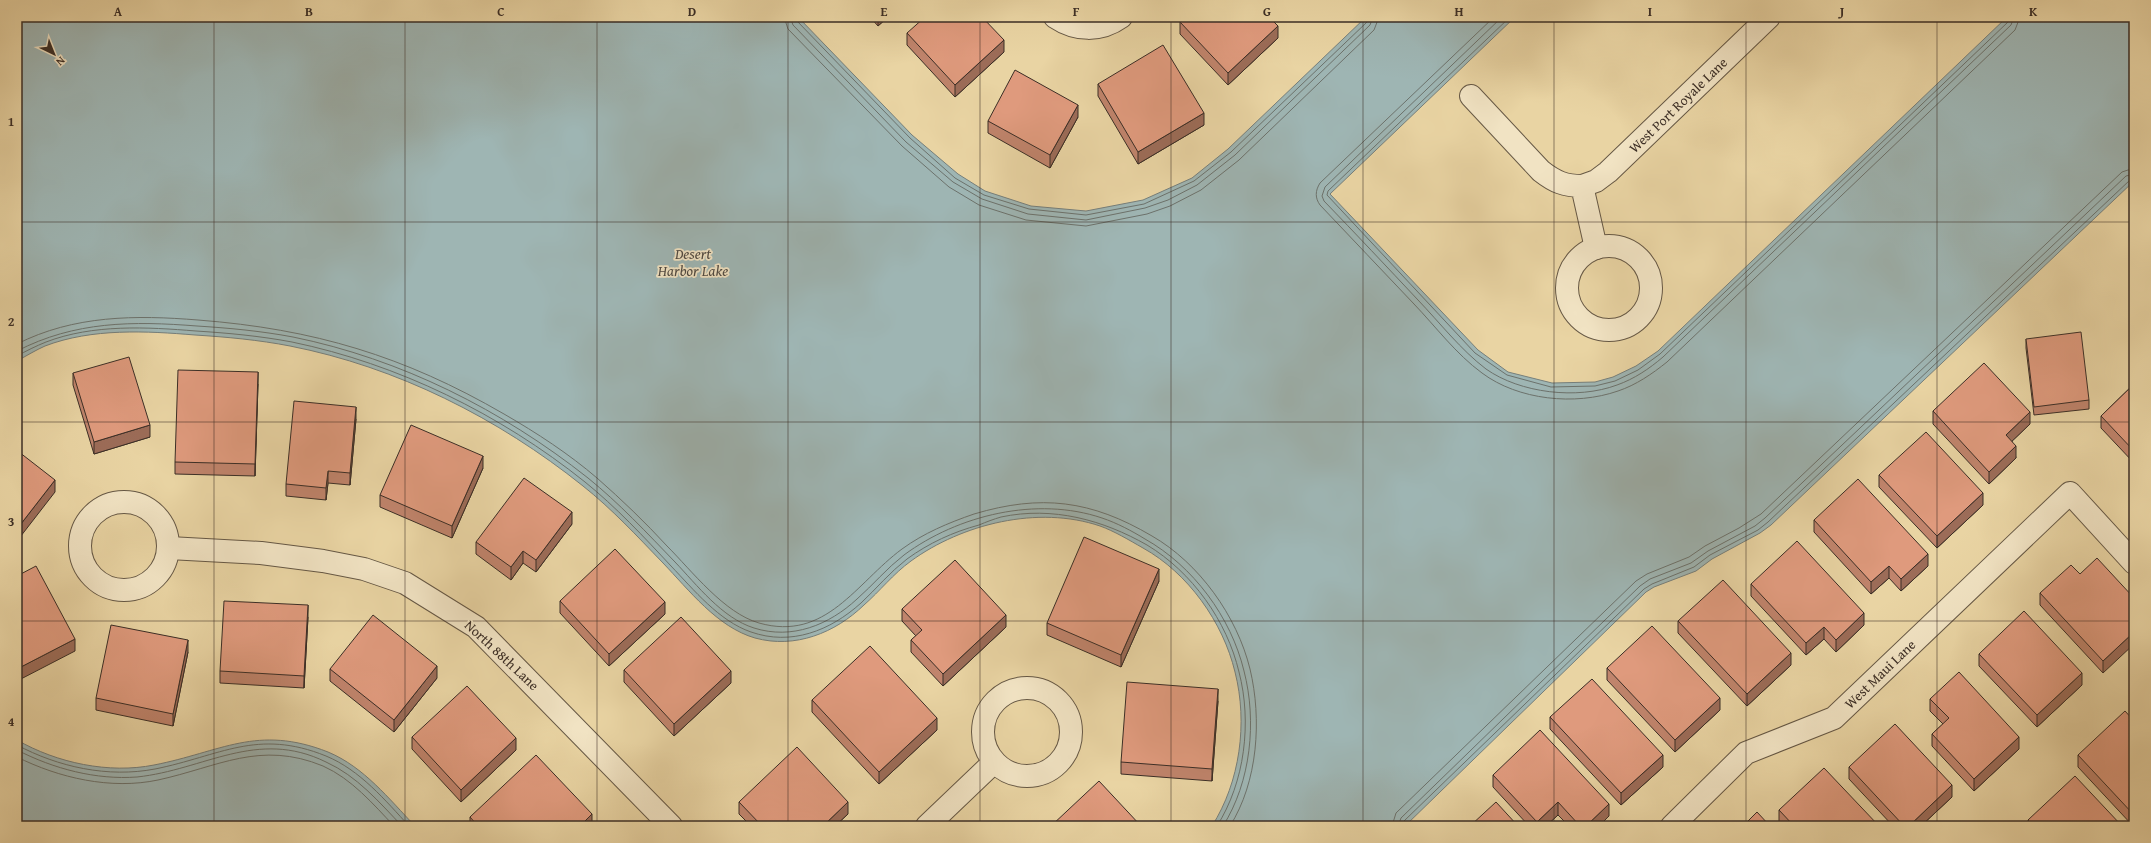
<svg xmlns="http://www.w3.org/2000/svg" width="2151" height="843" viewBox="0 0 2151 843" font-family="'Gentium Book Plus',serif">
	<style>
		.water { fill: #9eb5b3; stroke: #767f7b }
		.lines { fill: none; stroke-linecap: round; stroke-linejoin: round }
		.shore { stroke: #6c726c; stroke-width: 1 }
		.minor-casing { stroke: #665845; stroke-width: 24 }
		.minor { stroke: #f1e3c3; stroke-width: 22 }
		.wall { fill: #c0846c; stroke: #3b2e26 }
		.shaded-wall { fill: #9c6c58; stroke: #3b2e26 }
		.building { fill: #df9a7d; stroke: #3b2e26 }
		.grid { fill: none; stroke: #3b2e26; stroke-width: 1; stroke-opacity: 0.55 }
		.labels { text-anchor: middle; stroke-width: 3.5; stroke-linejoin: round; paint-order: stroke }
		.street-label { font-size: 14px; fill: #3b2e26; stroke: #f1e3c3 }
		.water-label { font-size: 15px; font-style: italic; fill: #4f4942; stroke: #f1e3c3 }
		.neatline { fill: none; stroke: #3b2e26; stroke-width: 1.5 }
		.grid-label { font-size: 13px; text-anchor: middle; font-weight: bold; fill: #3b2e26 }
	</style>
	<rect width="100%" height="100%" fill="#e9d4a3"/>
	<filter id="stains"><feTurbulence type="fractalNoise" baseFrequency=".005" numOctaves="4"/><feColorMatrix values="0 0 0 0 .2 0 0 0 0 .09 0 0 0 0 .02 0 0 0 .5 -.17"/></filter>
	<radialGradient id="worn" r=".72"><stop offset=".6" stop-color="#630" stop-opacity="0"/><stop offset="1" stop-color="#630" stop-opacity=".3"/></radialGradient>
	<g class="water">
		<path d="M17,17H798L912,135L958,174L985,191L1031,206L1086,211L1143,200L1192,178L1228,149L1366,17H1515L1330,194L1478,350L1508,372L1552,383L1595,382L1613,377L1636,366L1658,351L2007,17H2134V181L1771,525L1760,533L1712,559L1696,571L1654,587L1646,592L1405,826H1212C1240,782 1248,723 1235,672C1223,622 1188,573 1143,548C1129,540 1114,531 1100,526C1038,505 962,524 911,561C893,574 880,591 864,605C835,633 795,649 755,638C717,627 689,590 663,563C637,536 612,509 583,486C498,418 397,367 290,346C259,340 227,337 195,335C147,331 92,328 45,346C36,350 26,356 17,361Z"/>
		<path d="M17,740C57,763 109,774 154,765C221,752 257,724 328,752C364,767 389,799 415,826H17Z"/>
	</g>
	<g class="lines">
		<g class="shore">
			<path d="M784,17L788,29L902,146L949,187L979,205L1026,220L1086,226L1147,214L1170,206L1201,190L1239,160L1374,30L1379,17"/>
			<path d="M790,17L793,25L906,142L953,182L982,199L1028,214L1086,220L1145,208L1168,200L1197,185L1235,155L1370,25L1373,17"/>
			<path d="M795,17L797,21L910,138L955,178L984,195L1029,209L1086,215L1144,204L1194,181L1231,152L1367,22L1368,17"/>
			<path d="M1494,17L1320,183C1315,191 1315,198 1320,205C1351,238 1383,271 1414,304C1436,327 1456,354 1482,373C1518,400 1575,406 1618,391C1636,385 1652,374 1667,362L2015,30L2020,17"/>
			<path d="M1502,17L1325,187L1322,196L1324,201C1356,234 1387,267 1418,300C1440,323 1461,350 1486,369C1520,393 1577,400 1617,385C1634,379 1649,369 1663,357L2011,25L2014,17"/>
			<path d="M1510,17L1328,191L1327,195L1475,353L1507,375L1551,387L1595,386L1615,381L1638,370L1660,354L2008,22L2009,17"/>
			<path d="M17,344C74,315 136,315 198,320C314,329 404,356 504,414C537,433 569,454 597,478C622,500 645,522 667,546C692,571 724,613 759,623C826,642 856,583 902,549C924,533 948,523 974,514C1041,494 1091,500 1152,536C1199,563 1237,616 1250,669C1262,719 1258,782 1230,826"/>
			<path d="M17,351C75,321 133,321 197,326C229,328 261,331 293,337C401,359 502,410 588,478C619,503 647,533 675,562C697,585 722,618 754,628C792,640 829,625 857,599C873,585 887,568 904,555C958,515 1037,496 1102,518C1117,523 1132,531 1145,539C1193,566 1231,617 1244,671C1257,721 1251,782 1223,826"/>
			<path d="M17,356C26,351 36,346 46,342C93,324 147,327 196,331C228,333 260,336 292,342C398,364 500,414 585,482C616,507 644,537 671,566C694,590 719,621 751,632C791,646 830,631 861,603C876,589 890,572 907,559C929,543 953,532 979,525C986,522 994,519 1001,517C1053,506 1103,520 1147,545C1192,572 1227,621 1239,672C1252,722 1245,782 1217,826"/>
			<path d="M17,745C58,767 108,778 155,769C220,756 257,728 326,756C360,770 385,800 409,826"/>
			<path d="M17,750C54,769 96,780 137,777C204,770 257,728 326,762C357,776 379,802 402,826"/>
			<path d="M17,757C59,778 111,790 158,780C218,767 260,740 323,766C352,779 373,804 394,826"/>
			<path d="M1392,826L1396,813L1636,581L1647,574L1689,557L1705,546L1739,528L1761,514L2122,172L2134,168"/>
			<path d="M1398,826L1401,818L1640,586L1650,579L1691,563L1708,551L1755,526L1765,518L2126,176L2134,174"/>
			<path d="M1403,826L1404,821L1644,589L1652,584L1694,567L1710,555L1758,530L1768,522L2130,180L2134,179"/>
		</g>
		<defs>
			<g id="minor">
				<path d="M1055,17C1076,31 1100,32 1121,17"/>
				<path d="M1471,96L1541,171C1555,182 1565,186 1582,186L1596,248"/>
				<path d="M1582,186L1596,181L1608,172L1769,17"/>
				<circle cx="1609" cy="288" r="42"/>
				<circle cx="124" cy="546" r="44"/>
				<path d="M169,548L261,553L323,561L364,569L405,583L476,627L671,826"/>
				<circle cx="1027" cy="732" r="44"/>
				<path d="M927,826L994,762"/>
				<path d="M1672,826L1746,753L1834,718L2070,493L2134,563"/>
			</g>
		</defs>
		<use href="#minor" class="minor-casing"/>
		<use href="#minor" class="minor"/>
	</g>
	<g class="wall">
		<path d="M870,17H888L878,26Z"/>
		<path d="M1180,22L1278,38L1228,85L1180,34Z"/>
		<path d="M907,33L1004,52L955,97L907,45Z"/>
		<path d="M1098,84L1204,125L1138,164L1098,96Z"/>
		<path d="M1078,117L1050,168L988,133V121Z"/>
		<path d="M2026,339L2089,400V409L2034,415L2026,348Z"/>
		<path d="M73,373L150,437L94,454L73,385Z"/>
		<path d="M258,384L255,476L175,474V462Z"/>
		<path d="M2134,384V463L2101,428V416Z"/>
		<path d="M1933,411L2030,424L2012,441L2016,458L1989,484L1933,424Z"/>
		<path d="M356,419L350,485L328,483L326,500L286,496V484Z"/>
		<path d="M483,468L452,538L380,507V495Z"/>
		<path d="M1879,475L1983,505L1937,548L1879,487Z"/>
		<path d="M1814,520L1928,566L1901,591L1889,578L1871,594L1814,532Z"/>
		<path d="M572,524L536,572L523,563L511,580L476,554V542Z"/>
		<path d="M2080,574L2134,598L2103,673L2040,605V593Z"/>
		<path d="M1159,581L1121,667L1047,635V623Z"/>
		<path d="M1751,584L1864,625L1836,652L1824,639L1806,655L1751,596Z"/>
		<path d="M560,601L665,614L609,666L560,613Z"/>
		<path d="M902,609L1006,627L943,686L911,652V640L916,636L902,621Z"/>
		<path d="M308,617L304,688L220,683V671Z"/>
		<path d="M1678,621L1791,665L1747,706L1678,633Z"/>
		<path d="M188,652L173,726L96,710V698Z"/>
		<path d="M1979,654L2082,685L2037,727L1979,666Z"/>
		<path d="M1607,668L1720,710L1675,752L1607,680Z"/>
		<path d="M330,669L437,678L394,732L330,681Z"/>
		<path d="M624,670L731,683L674,736L624,682Z"/>
		<path d="M1930,699L2019,749L1974,791L1932,746V734L1943,724L1930,711Z"/>
		<path d="M812,700L937,730L879,784L812,712Z"/>
		<path d="M1218,701L1212,781L1121,774V762Z"/>
		<path d="M1550,717L1663,767L1621,805L1550,729Z"/>
		<path d="M2134,721V826H2133L2078,767V755Z"/>
		<path d="M412,737L516,750L461,802L412,749Z"/>
		<path d="M1849,767L1952,797L1921,826H1893L1849,779Z"/>
		<path d="M1493,775L1609,816L1599,826H1569L1558,815L1546,826H1529L1493,787Z"/>
		<path d="M739,802L848,814L835,826H751L739,814Z"/>
		<path d="M1779,810L1879,826H1783L1779,822Z"/>
		<path d="M470,817L592,826H470Z"/>
		<path d="M2028,820L2122,826H2028Z"/>
	</g>
	<g class="shaded-wall">
		<path d="M878,17H888L878,26Z"/>
		<path d="M1278,26V38L1228,85V73Z"/>
		<path d="M1004,40V52L955,97V85Z"/>
		<path d="M1078,105V117L1050,168V155Z"/>
		<path d="M1204,113V125L1138,164V152Z"/>
		<path d="M258,372V384L255,476V464Z"/>
		<path d="M356,407V419L350,485V473Z"/>
		<path d="M2030,412V424L2006,447V435Z"/>
		<path d="M150,425V437L94,454V442Z"/>
		<path d="M2016,446V458L1989,484V472Z"/>
		<path d="M483,456V468L452,538V526Z"/>
		<path d="M328,471V483L326,500V488Z"/>
		<path d="M55,480V492L17,541V529Z"/>
		<path d="M1983,493V505L1937,548V536Z"/>
		<path d="M572,512V524L536,572V560Z"/>
		<path d="M523,551V563L511,580V567Z"/>
		<path d="M1928,554V566L1901,591V579Z"/>
		<path d="M1889,566V578L1871,594V582Z"/>
		<path d="M1159,569V581L1121,667V655Z"/>
		<path d="M665,602V614L609,666V654Z"/>
		<path d="M308,605V617L304,688V676Z"/>
		<path d="M1864,613V625L1836,652V640Z"/>
		<path d="M1006,615V627L943,686V674Z"/>
		<path d="M1824,627V639L1806,655V643Z"/>
		<path d="M2134,632V644L2103,673V661Z"/>
		<path d="M75,639V651L17,681V669Z"/>
		<path d="M188,640V652L173,726V714Z"/>
		<path d="M1791,653V665L1747,706V694Z"/>
		<path d="M437,666V678L394,732V720Z"/>
		<path d="M731,671V683L674,736V724Z"/>
		<path d="M2082,673V685L2037,727V715Z"/>
		<path d="M1218,689V701L1212,781V769Z"/>
		<path d="M1720,698V710L1675,752V740Z"/>
		<path d="M937,718V730L879,784V772Z"/>
		<path d="M2019,737V749L1974,791V779Z"/>
		<path d="M516,738V750L461,802V790Z"/>
		<path d="M1663,755V767L1621,805V793Z"/>
		<path d="M1952,785V797L1921,826H1909Z"/>
		<path d="M848,802V814L835,826H823Z"/>
		<path d="M1558,802V815L1546,826H1537V822Z"/>
		<path d="M1609,804V816L1599,826H1586Z"/>
		<path d="M592,814V826H580Z"/>
	</g>
	<g class="building">
		<path d="M925,17H982L1004,40L955,85L907,33Z"/>
		<path d="M1185,17H1269L1278,26L1228,73L1180,22Z"/>
		<path d="M1163,45L1204,113L1138,152L1098,84Z"/>
		<path d="M1015,70L1078,105L1050,155L988,121Z"/>
		<path d="M2081,332L2089,400L2034,407L2026,339Z"/>
		<path d="M129,357L150,425L94,442L73,373Z"/>
		<path d="M1984,363L2030,412L2006,435L2016,446L1989,472L1933,411Z"/>
		<path d="M178,370L258,372L255,464L175,462Z"/>
		<path d="M2134,384V451L2101,416Z"/>
		<path d="M294,401L356,407L350,473L328,471L326,488L286,484Z"/>
		<path d="M411,425L483,456L452,526L380,495Z"/>
		<path d="M1926,432L1983,493L1937,536L1879,475Z"/>
		<path d="M19,452L55,480L17,529V454Z"/>
		<path d="M524,478L572,512L536,560L523,551L511,567L476,542Z"/>
		<path d="M1858,479L1928,554L1901,579L1889,566L1871,582L1814,520Z"/>
		<path d="M1084,537L1159,569L1121,655L1047,623Z"/>
		<path d="M1797,541L1864,613L1836,640L1824,627L1806,643L1751,584Z"/>
		<path d="M615,549L665,602L609,654L560,601Z"/>
		<path d="M2097,558L2134,598V632L2103,661L2040,593L2071,565L2080,574Z"/>
		<path d="M955,560L1006,615L943,674L911,640L922,630L902,609Z"/>
		<path d="M36,566L75,639L17,669V576Z"/>
		<path d="M1723,580L1791,653L1747,694L1678,621Z"/>
		<path d="M224,601L308,605L304,676L220,671Z"/>
		<path d="M2024,611L2082,673L2037,715L1979,654Z"/>
		<path d="M373,615L437,666L394,720L330,669Z"/>
		<path d="M681,617L731,671L674,724L624,670Z"/>
		<path d="M111,625L188,640L173,714L96,698Z"/>
		<path d="M1652,626L1720,698L1675,740L1607,668Z"/>
		<path d="M870,646L937,718L879,772L812,700Z"/>
		<path d="M1959,672L2019,737L1974,779L1932,734L1949,718L1930,699Z"/>
		<path d="M1592,679L1663,755L1621,793L1550,717Z"/>
		<path d="M1127,682L1218,689L1212,769L1121,762Z"/>
		<path d="M467,686L516,738L461,790L412,737Z"/>
		<path d="M2125,711L2134,721V815L2078,755Z"/>
		<path d="M1895,724L1952,785L1909,826H1904L1849,767Z"/>
		<path d="M1540,730L1609,804L1586,826H1580L1558,802L1537,822L1493,775Z"/>
		<path d="M797,747L848,802L823,826H762L739,802Z"/>
		<path d="M536,755L592,814L580,826H478L470,817Z"/>
		<path d="M1824,768L1879,826H1794L1779,810Z"/>
		<path d="M2075,776L2122,826H2034L2028,820Z"/>
		<path d="M1099,781L1141,826H1051Z"/>
		<path d="M1496,802L1518,826H1470Z"/>
		<path d="M1757,812L1770,826H1743Z"/>
	</g>
	<path class="grid" d="M214,17V826M405,17V826M597,17V826M788,17V826M980,17V826M1171,17V826M1363,17V826M1554,17V826M1746,17V826M1937,17V826M17,222H2134M17,422H2134M17,621H2134"/>
	<g class="labels">
		<g class="street-label">
			<text transform="translate(1678 105) rotate(-44)" y="5">West Port Royale Lane</text>
			<text transform="translate(502 655) rotate(43)" y="5">North 88th Lane</text>
			<text transform="translate(1880 674) rotate(-44)" y="5">West Maui Lane</text>
		</g>
		<g class="water-label">
			<text x="693" y="259">Desert<tspan x="693" dy="17">Harbor Lake</tspan></text>
		</g>
	</g>
	<rect width="2151" height="843" fill="none" stroke="#e9d4a3" stroke-width="44"/>
	<g transform="translate(54 54) rotate(137)" stroke="#f1e3c3" stroke-width="3" paint-order="stroke">
	<path d="M0-3L7 15L0 10L-7 15Z" fill="#3b2e26"/>
	<text y="-6" font-size="11" font-weight="bold" text-anchor="middle" fill="#3b2e26">N</text>
	</g>
	<rect x="22" y="22" width="2107" height="799" class="neatline"/>
	<g class="grid-label">
		<text x="118" y="16">A</text>
		<text x="309" y="16">B</text>
		<text x="501" y="16">C</text>
		<text x="692" y="16">D</text>
		<text x="884" y="16">E</text>
		<text x="1076" y="16">F</text>
		<text x="1267" y="16">G</text>
		<text x="1459" y="16">H</text>
		<text x="1650" y="16">I</text>
		<text x="1842" y="16">J</text>
		<text x="2033" y="16">K</text>
		<text x="11" y="126">1</text>
		<text x="11" y="326">2</text>
		<text x="11" y="526">3</text>
		<text x="11" y="726">4</text>
	</g>
	<rect width="100%" height="100%" filter="url(#stains)"/>
	<rect width="100%" height="100%" fill="url(#worn)"/>
</svg>
